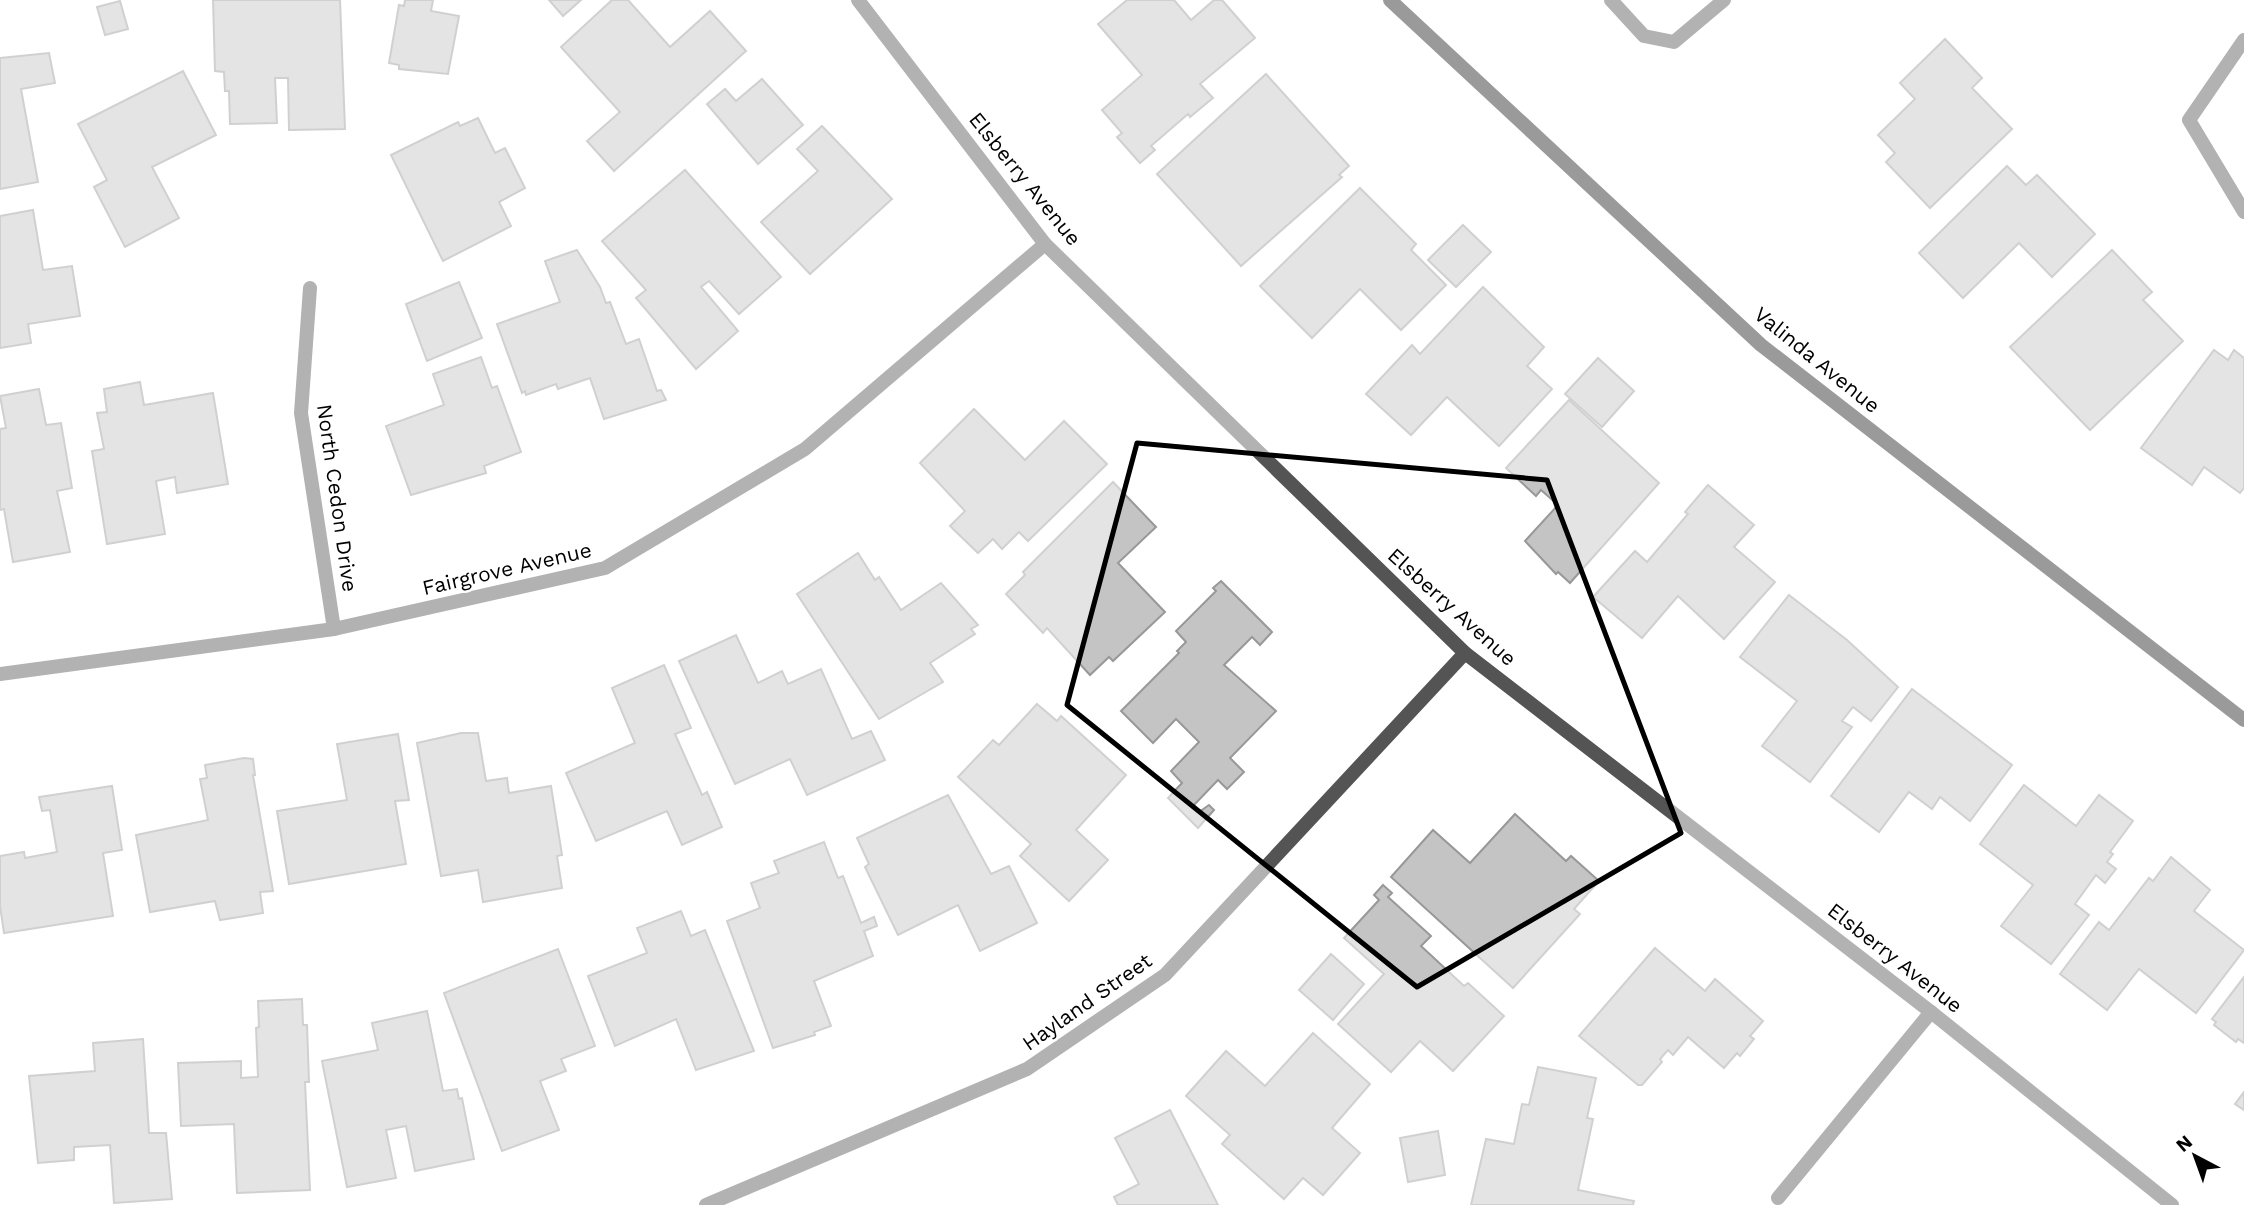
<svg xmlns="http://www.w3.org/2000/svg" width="2244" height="1205" viewBox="0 0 2244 1205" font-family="'Work Sans',sans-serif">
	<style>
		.building { fill: #c4c4c4; stroke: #989898; stroke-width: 2 }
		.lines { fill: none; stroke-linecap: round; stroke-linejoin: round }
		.lane { stroke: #545454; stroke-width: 14 }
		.street { stroke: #545454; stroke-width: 14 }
		.secondary { stroke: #212121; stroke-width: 14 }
		.marked { fill: none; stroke: #000; stroke-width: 5; stroke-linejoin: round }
		.labels { text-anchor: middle; stroke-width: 5; stroke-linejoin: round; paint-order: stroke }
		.street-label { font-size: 21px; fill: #000; stroke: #fff }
	</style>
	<rect width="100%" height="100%" fill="#fff"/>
	<g class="building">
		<path d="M213,0H340L345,129L289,130L288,78H275L277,123L230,124L229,91H225L224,72L215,71Z"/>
		<path d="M405,0H433L431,11L459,16L448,74L399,69V65L389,63L399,5L404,6Z"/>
		<path d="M549,0H581L563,16Z"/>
		<path d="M612,0H628L670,47L710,11L746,51L614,171L587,141L620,112L561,47Z"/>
		<path d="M1127,0H1174L1191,20L1214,0H1222L1255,38L1200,84L1213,98L1190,117L1188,114L1151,146L1155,150L1140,163L1117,137L1122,133L1102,110L1142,75L1098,24Z"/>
		<path d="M120,1L128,29L105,35L97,7Z"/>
		<path d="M1945,39L1982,78L1972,88L2012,129L1930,208L1886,162L1895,153L1878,135L1915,99L1900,83Z"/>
		<path d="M49,53L55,83L21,89L38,182L0,189V58Z"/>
		<path d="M183,71L216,135L152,167L179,218L125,247L94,187L107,180L78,124Z"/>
		<path d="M1266,74L1349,166L1339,175L1342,177L1241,266L1157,174Z"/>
		<path d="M762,79L803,125L758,164L707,104L725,89L736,101Z"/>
		<path d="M478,118L495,153L505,148L525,188L499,202L511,226L443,261L391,155L458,122L460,126Z"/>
		<path d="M822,126L892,199L810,274L761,222L818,171L797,149Z"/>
		<path d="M2007,166L2026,185L2037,175L2095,234L2052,277L2019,243L1963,298L1919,253Z"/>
		<path d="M685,170L781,277L739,314L709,281L701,287L738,331L696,369L636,298L646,290L602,241Z"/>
		<path d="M1360,188L1416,244L1411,250L1446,285L1401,330L1360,289L1312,338L1260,286Z"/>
		<path d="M33,210L43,270L72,266L80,316L28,324L31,343L0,348V216Z"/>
		<path d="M1463,225L1491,252L1456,287L1428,260Z"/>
		<path d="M577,250L600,287L606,303L610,302L626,344L639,339L657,391L661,390L666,400L604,419L590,378L558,389L556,384L526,395L525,391L522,393L497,324L560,302L545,261Z"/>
		<path d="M2112,250L2152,292L2143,300L2183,341L2090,430L2010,347Z"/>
		<path d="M459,282L482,338L427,361L406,304Z"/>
		<path d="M1483,287L1544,347L1527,366L1552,389L1499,446L1447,397L1411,435L1366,394L1412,345L1420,354Z"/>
		<path d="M2214,350L2228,360L2234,350L2244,358V488L2240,493L2204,467L2192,485L2141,448Z"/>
		<path d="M481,357L492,388L497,386L521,452L484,466L486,473L411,495L386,426L444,405L433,374Z"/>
		<path d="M1598,358L1634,391L1602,427L1565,394Z"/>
		<path d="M140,382L144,405L213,393L228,484L177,493L175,477L156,481L165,534L107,544L92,451L104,449L97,413L107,412L104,389Z"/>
		<path d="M39,389L46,425L61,423L72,488L57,491L70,552L13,562L4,509L0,510V429L6,428L0,396Z"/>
		<path d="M1569,400L1659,483L1570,583L1558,572L1556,574L1525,541L1558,505L1541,490L1536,496L1506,468Z"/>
		<path d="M974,409L1025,460L1064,421L1107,464L1028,541L1019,532L1002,549L993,539L978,553L950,526L965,511L920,463Z"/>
		<path d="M1113,482L1156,527L1118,563L1165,612L1113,661L1109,657L1090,675L1047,628L1043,633L1006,594L1025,575L1023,572Z"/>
		<path d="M1708,485L1754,525L1734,547L1775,582L1724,639L1678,596L1642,638L1593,597L1635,551L1647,562L1688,514L1685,512Z"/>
		<path d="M858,553L875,580L879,577L901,610L941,583L978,625L971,629L975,634L930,663L943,682L879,719L797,594Z"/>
		<path d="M1221,581L1272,632L1260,645L1252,637L1224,665L1276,711L1230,758L1244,772L1227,789L1218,780L1193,806L1199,812L1209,805L1214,810L1198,828L1168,798L1182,783L1171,771L1199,742L1176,719L1153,743L1121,711L1179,653L1177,651L1186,642L1176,631L1216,591L1213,588Z"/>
		<path d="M1789,595L1847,640L1898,687L1871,721L1853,707L1842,721L1852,727L1810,782L1762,746L1797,701L1740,657Z"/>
		<path d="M736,635L758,683L782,671L788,684L821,669L852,739L871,731L885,760L807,795L790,759L735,784L679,661Z"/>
		<path d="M664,665L691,728L675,734L702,795L707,792L722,827L682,845L667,811L596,841L566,773L635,743L612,688Z"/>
		<path d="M1912,689L2012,765L1970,821L1940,797L1932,809L1909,792L1879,832L1831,796Z"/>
		<path d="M1037,704L1057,721L1061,716L1126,775L1076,830L1108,860L1069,901L1020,856L1031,844L958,777L993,740L999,745Z"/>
		<path d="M461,733H478L486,781L507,778L509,793L551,786L562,855L557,856L562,888L483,902L478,870L441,876L417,743Z"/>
		<path d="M398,734L409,800L395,801L406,864L289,884L277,811L347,800L337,744Z"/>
		<path d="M244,758L253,759L255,775H253L273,891L260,892L263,913L220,920L215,901L150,912L136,835L208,820L200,779L207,778L205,765Z"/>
		<path d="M2024,785L2076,826L2099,795L2133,821L2110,852L2113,854L2107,862L2116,869L2105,883L2096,875L2075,904L2089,915L2051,964L2001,926L2033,885L1980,844Z"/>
		<path d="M112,786L122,850L103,853L113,916L4,933L0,906V856L24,852L25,858L57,852L50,810L42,811L39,797Z"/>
		<path d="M948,795L991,874L1009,866L1037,923L980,951L958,905L898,935L865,867L869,864L857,838Z"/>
		<path d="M1515,814L1566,861L1571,856L1599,881L1574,909L1580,914L1513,988L1391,877L1433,830L1470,863Z"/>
		<path d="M824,842L838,878L843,876L861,923L874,917L877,926L864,931L873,956L814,981L831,1026L814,1032L815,1035L773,1048L727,921L760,908L751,883L779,873L774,861Z"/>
		<path d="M2171,857L2210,890L2194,911L2244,950L2196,1013L2139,969L2107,1010L2060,974L2099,922L2109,930L2149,878L2153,881Z"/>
		<path d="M1383,885L1392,893L1388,897L1431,936L1421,946L1464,986L1468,983L1504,1016L1453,1071L1420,1041L1391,1072L1338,1024L1384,974L1344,938L1379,900L1374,895Z"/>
		<path d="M681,911L691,936L705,930L754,1051L696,1070L676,1019L615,1046L588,976L647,953L637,928Z"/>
		<path d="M1655,948L1705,991L1715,979L1763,1021L1750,1036L1754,1039L1740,1056L1737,1053L1724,1068L1688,1037L1673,1055L1668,1050L1660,1059L1662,1062L1642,1085H1638L1579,1036Z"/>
		<path d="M558,949L595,1046L561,1059L566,1071L540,1081L559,1130L502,1151L444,993Z"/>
		<path d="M1331,954L1364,984L1333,1020L1299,990Z"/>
		<path d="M2244,977V1043L2238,1039L2236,1042L2214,1025L2216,1022L2212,1019Z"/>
		<path d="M302,999L303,1025H307L309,1082H305L310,1190L237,1193L234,1124L181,1126L178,1063L241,1061V1078L258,1077L256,1028L259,1027L258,1001Z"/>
		<path d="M427,1011L443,1091L457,1089L459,1099L462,1098L474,1159L415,1171L406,1126L386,1130L396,1178L347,1187L322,1061L378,1050L372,1023Z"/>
		<path d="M1313,1033L1370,1084L1332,1128L1360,1153L1323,1195L1303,1178L1284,1199L1222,1144L1230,1135L1186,1096L1226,1051L1265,1086Z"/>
		<path d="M143,1039L149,1133H166L172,1199L114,1203L110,1145L74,1147V1160L38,1163L29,1076L95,1071L93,1043Z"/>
		<path d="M1538,1067L1596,1078L1587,1118L1593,1119L1578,1190L1634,1201L1633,1205H1471L1486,1139L1514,1144L1522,1104L1529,1105Z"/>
		<path d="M2244,1092V1110L2235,1104Z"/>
		<path d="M1170,1110L1218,1205H1118L1114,1197L1139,1184L1115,1138Z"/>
		<path d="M1438,1131L1445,1175L1408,1182L1400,1138Z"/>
	</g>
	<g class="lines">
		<path class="lane" d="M1611,0L1644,36L1674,42L1724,0"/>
		<g class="street">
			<path d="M858,0L1045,244L1465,653L1931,1012L2172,1205"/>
			<path d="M2244,40L2189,120L2244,212"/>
			<path d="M310,288L301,413L334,629"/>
			<path d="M0,674L334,629L605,568L805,449L1045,244"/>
			<path d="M1778,1198L1931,1012"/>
			<path d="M706,1205L1027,1069L1165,975L1465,653"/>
		</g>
		<path class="secondary" d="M1390,0L1761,345L2244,720"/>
	</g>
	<path d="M0 0H2244V1205H0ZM1137,443L1547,480L1681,833L1417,987L1067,705Z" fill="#fff" fill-opacity=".55" fill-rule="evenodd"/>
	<path class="marked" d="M1137,443L1547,480L1681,833L1417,987L1067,705Z"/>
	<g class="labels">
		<g class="street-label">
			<text transform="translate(1025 179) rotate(51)" y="7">Elsberry Avenue</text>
			<text transform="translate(1817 360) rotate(39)" y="7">Valinda Avenue</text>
			<text transform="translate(337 498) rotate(82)" y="7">North Cedon Drive</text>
			<text transform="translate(507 569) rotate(-13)" y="7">Fairgrove Avenue</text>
			<text transform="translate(1452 607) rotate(42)" y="7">Elsberry Avenue</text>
			<text transform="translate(1895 958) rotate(38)" y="7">Elsberry Avenue</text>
			<text transform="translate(1087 1002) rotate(-35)" y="7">Hayland Street</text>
		</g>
	</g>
	<g transform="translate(2195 1156) rotate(319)" stroke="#ffffff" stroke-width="5" paint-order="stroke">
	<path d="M0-5L12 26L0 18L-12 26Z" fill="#000000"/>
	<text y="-10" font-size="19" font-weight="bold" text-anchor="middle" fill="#000000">N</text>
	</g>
</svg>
